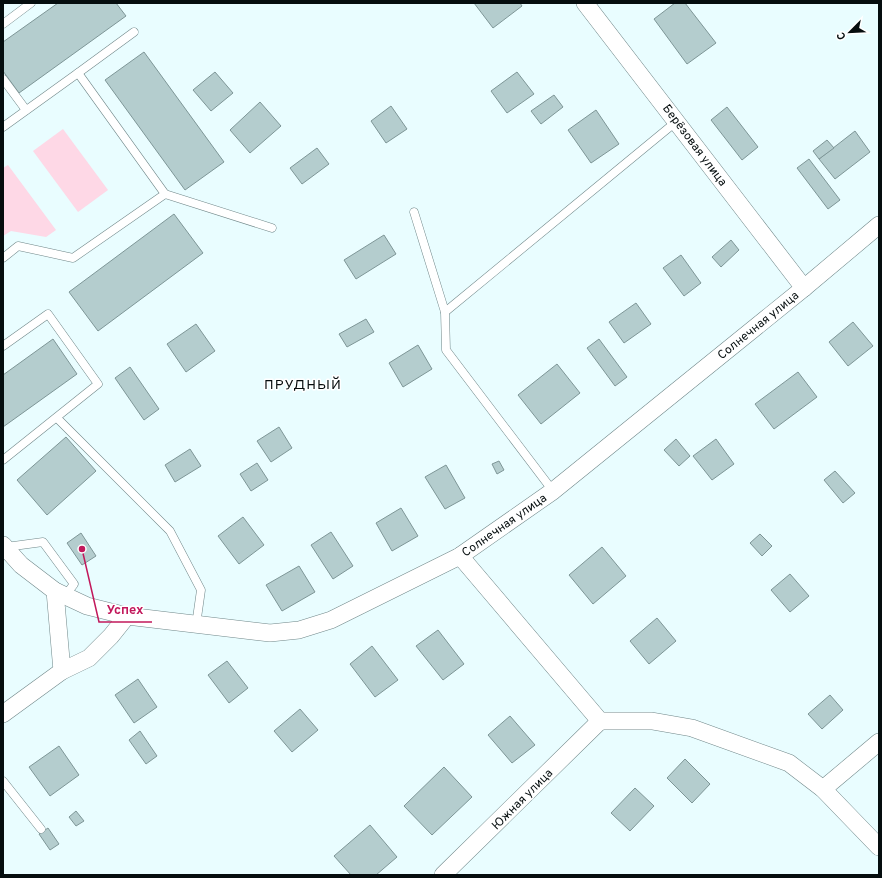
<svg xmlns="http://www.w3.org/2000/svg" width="882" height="878" viewBox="0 0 882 878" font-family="Overpass,sans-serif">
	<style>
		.green { fill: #fed8e6 }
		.building { fill: #b4cdce; stroke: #7e9697 }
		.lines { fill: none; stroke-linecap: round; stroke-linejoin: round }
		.lane-casing { stroke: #708789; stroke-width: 9 }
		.street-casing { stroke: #708789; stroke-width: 18 }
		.lane { stroke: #fff; stroke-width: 8 }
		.street { stroke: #fff; stroke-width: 17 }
		.labels { text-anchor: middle; stroke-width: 3; stroke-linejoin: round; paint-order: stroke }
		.street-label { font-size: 12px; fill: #050d0e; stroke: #fff }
		.quarter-label { font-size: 14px; letter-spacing: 1px; fill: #050d0e; stroke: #fff }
		.leader { fill: none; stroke: #c2185b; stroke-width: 1.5 }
		.callout-dot { fill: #c2185b; stroke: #fff; stroke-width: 1.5 }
		.callout-label { font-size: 13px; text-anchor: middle; font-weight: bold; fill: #c2185b; stroke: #fff; stroke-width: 3; stroke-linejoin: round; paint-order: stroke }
	</style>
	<rect width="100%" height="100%" fill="#e9fdff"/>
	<g class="green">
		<path d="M63,129L108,190L78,212L33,151Z"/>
		<path d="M8,165L56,230L46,237L11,231L3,236V168Z"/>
	</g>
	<g class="building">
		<path d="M58,3H116L126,16L19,93L3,71V42Z"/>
		<path d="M474,3H520L522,6L493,28Z"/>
		<path d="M675,3H685L716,43L687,64L654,19Z"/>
		<path d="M144,52L224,162L185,190L105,80Z"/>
		<path d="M215,72L233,93L211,111L193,90Z"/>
		<path d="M517,72L534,94L507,113L491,91Z"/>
		<path d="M554,95L563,107L541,124L531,111Z"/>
		<path d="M260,102L281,126L250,153L230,130Z"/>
		<path d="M391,106L407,129L386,143L371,121Z"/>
		<path d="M727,107L758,147L742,160L711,120Z"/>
		<path d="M596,110L619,144L591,163L568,130Z"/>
		<path d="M855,131L870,152L835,179L819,159Z"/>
		<path d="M827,140L834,148L819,159L813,151Z"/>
		<path d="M317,148L329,164L302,184L290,168Z"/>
		<path d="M809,159L840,200L828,209L797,168Z"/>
		<path d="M174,214L203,253L98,331L69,292Z"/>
		<path d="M384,235L396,254L356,279L344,260Z"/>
		<path d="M731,240L739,250L721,267L712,257Z"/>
		<path d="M681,255L701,283L684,296L663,268Z"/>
		<path d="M636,303L651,324L624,343L609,322Z"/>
		<path d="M366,319L374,332L347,347L339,334Z"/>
		<path d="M853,322L873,346L848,366L829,342Z"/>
		<path d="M196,324L215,351L186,372L167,344Z"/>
		<path d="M53,339L77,374L3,427V375Z"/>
		<path d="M599,339L627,377L615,386L587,348Z"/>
		<path d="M418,345L432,369L403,387L389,363Z"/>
		<path d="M557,364L580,393L541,424L518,395Z"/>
		<path d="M130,367L159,409L144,420L115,378Z"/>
		<path d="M798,372L817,397L774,429L755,404Z"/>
		<path d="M279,427L292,448L271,462L257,441Z"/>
		<path d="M66,437L96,471L47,515L17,480Z"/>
		<path d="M676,439L690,456L679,466L664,450Z"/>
		<path d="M716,439L734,464L712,480L693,456Z"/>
		<path d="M190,449L201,466L175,482L165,465Z"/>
		<path d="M499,461L504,470L497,474L492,464Z"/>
		<path d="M257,463L268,480L251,491L240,474Z"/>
		<path d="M446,465L465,498L445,509L425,477Z"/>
		<path d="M835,471L855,493L843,503L824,480Z"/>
		<path d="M401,508L418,536L392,551L376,523Z"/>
		<path d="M243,517L264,545L239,564L218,536Z"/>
		<path d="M331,532L353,566L333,579L311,545Z"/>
		<path d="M81,533L96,556L82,565L67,543Z"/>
		<path d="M760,534L772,546L762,556L750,543Z"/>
		<path d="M602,547L626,576L593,604L569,575Z"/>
		<path d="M299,566L315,592L282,611L266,585Z"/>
		<path d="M790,574L809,596L790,612L771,590Z"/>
		<path d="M657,618L676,641L649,664L630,641Z"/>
		<path d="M438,630L464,664L443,680L416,646Z"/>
		<path d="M372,646L398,680L375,697L350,664Z"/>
		<path d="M227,661L248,688L229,703L208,675Z"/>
		<path d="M138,679L157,707L134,723L115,695Z"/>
		<path d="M830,695L843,710L822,729L808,714Z"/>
		<path d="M300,709L318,730L292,752L274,731Z"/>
		<path d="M510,716L535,745L512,763L488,735Z"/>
		<path d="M140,731L157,756L146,764L129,740Z"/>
		<path d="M59,746L79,775L50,796L29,767Z"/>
		<path d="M685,759L710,784L692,803L667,778Z"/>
		<path d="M444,767L472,797L432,835L404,806Z"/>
		<path d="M635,788L654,806L630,831L611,813Z"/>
		<path d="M76,811L84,821L76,826L69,817Z"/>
		<path d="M370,825L397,857L376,875H351L334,856Z"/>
		<path d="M48,828L59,844L50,850L39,834Z"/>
	</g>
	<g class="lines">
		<defs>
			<g id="lane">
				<path d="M3,24L31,3"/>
				<path d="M78,73L134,32"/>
				<path d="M3,79L26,110"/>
				<path d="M3,127L78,73L165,194L73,258L18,246L3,258"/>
				<path d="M165,194L272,228"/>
				<path d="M414,212L445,312L446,350L553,491"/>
				<path d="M445,312L677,121"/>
				<path d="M3,346L48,314L98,384L3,460"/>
				<path d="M57,418L170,531L201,590L196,625"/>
				<path d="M6,547L43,542L74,584L65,596"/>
				<path d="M3,781L41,829"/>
			</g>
			<g id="street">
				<path d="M585,3L804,288"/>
				<path d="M3,545L21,565L55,591L87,606L127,616L270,633L299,630L331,620L460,556L553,491L804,288L879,225"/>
				<path d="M460,556L600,721H652L692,728L789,763L823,789L879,847"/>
				<path d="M55,591L62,671L89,658L111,636L127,616"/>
				<path d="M3,714L62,671"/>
				<path d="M823,789L879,742"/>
				<path d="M443,875L600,721"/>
			</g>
		</defs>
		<use href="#lane" class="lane-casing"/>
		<use href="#street" class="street-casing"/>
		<use href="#lane" class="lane"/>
		<use href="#street" class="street"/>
	</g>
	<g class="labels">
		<g class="street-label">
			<text transform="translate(695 145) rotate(53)" y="4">Берёзовая улица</text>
			<text transform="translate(758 325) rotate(-39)" y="4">Солнечная улица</text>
			<text transform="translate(504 525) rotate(-35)" y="4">Солнечная улица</text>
			<text transform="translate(522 799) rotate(-45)" y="4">Южная улица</text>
		</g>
		<g class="quarter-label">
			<text x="303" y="389">ПРУДНЫЙ</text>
		</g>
	</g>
	<path class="leader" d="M82 549L99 622H152"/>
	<circle class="callout-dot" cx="82" cy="549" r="4"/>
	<g class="callout-label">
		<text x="125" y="614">Успех</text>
	</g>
	<rect width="882" height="878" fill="none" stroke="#050d0e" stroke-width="8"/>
	<g transform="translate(850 32) rotate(246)" stroke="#ffffff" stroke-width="3" paint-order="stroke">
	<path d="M0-3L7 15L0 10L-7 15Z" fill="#050d0e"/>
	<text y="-6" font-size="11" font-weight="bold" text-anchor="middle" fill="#050d0e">С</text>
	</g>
</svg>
